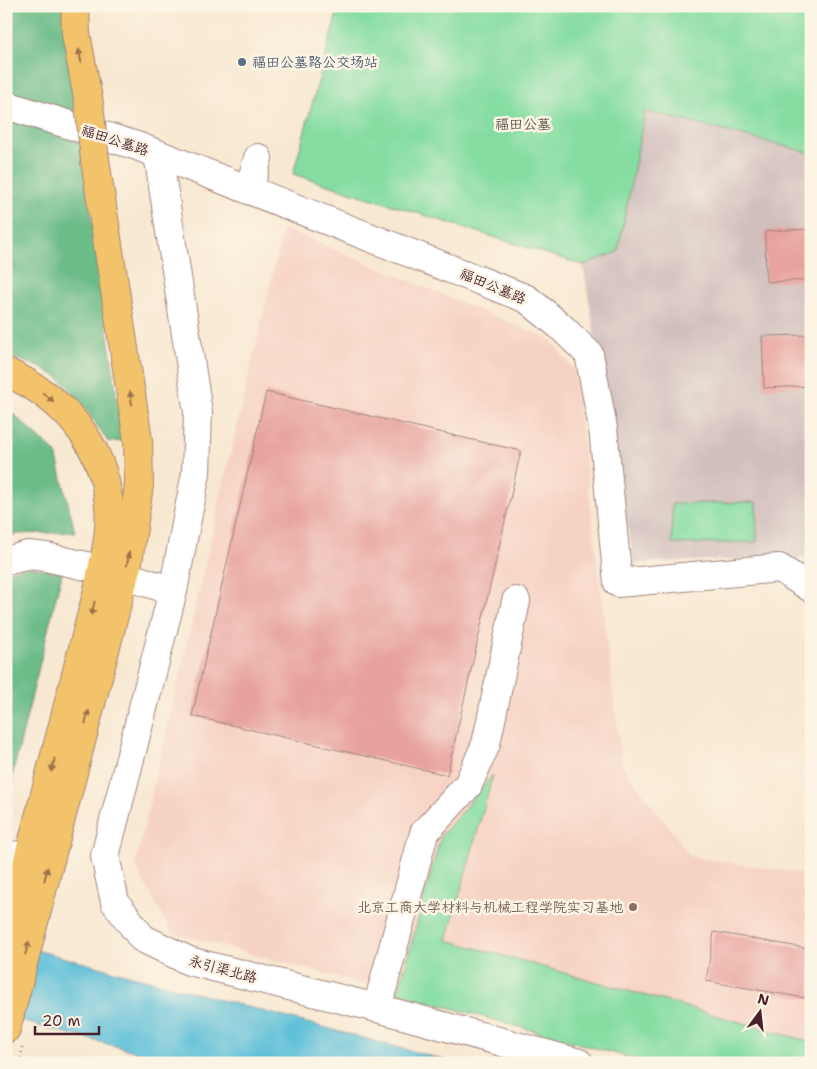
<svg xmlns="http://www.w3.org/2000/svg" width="817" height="1069" viewBox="0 0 817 1069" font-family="'Shantell Sans','LXGW WenKai TC',sans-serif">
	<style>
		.built { fill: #f6d2c3 }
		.industrial { fill: #d1bfbd }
		.green { fill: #85dda2; stroke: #687e66 }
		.forest { fill: #6cbc88; stroke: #5b6e5a }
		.water { fill: #5abed8; stroke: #526e82 }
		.building { fill: #e7a29d }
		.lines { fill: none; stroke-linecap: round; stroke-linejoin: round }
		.minor-casing { stroke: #a1847e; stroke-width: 30 }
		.highway-casing { stroke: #a1847e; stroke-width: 30 }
		.path { stroke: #a1847e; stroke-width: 3; stroke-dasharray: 1 4; stroke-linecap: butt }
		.minor { stroke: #fff; stroke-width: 28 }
		.highway { stroke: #f2c36a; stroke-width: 28 }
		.highway-bridge-casing { stroke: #a1847e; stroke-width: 30; stroke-linecap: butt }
		.highway-bridge { stroke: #f2c36a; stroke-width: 28 }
		.oneway { fill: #9e714a }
		.service-dot { fill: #5c6f8a; stroke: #fcf5e5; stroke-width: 2 }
		.education-dot { fill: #8d6e63; stroke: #fcf5e5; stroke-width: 2 }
		.labels { text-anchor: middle; stroke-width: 5; stroke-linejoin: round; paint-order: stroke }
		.service-label { font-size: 14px; fill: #4e5e75; stroke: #fcf5e5; text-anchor: start }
		.park-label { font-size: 14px; fill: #5c584f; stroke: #fcf5e5 }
		.street-label { font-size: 14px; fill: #4a1f2b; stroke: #fcf5e5 }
		.education-label { font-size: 14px; fill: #785e54; stroke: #fcf5e5; text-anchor: end }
	</style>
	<rect width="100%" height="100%" fill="#fcf5e5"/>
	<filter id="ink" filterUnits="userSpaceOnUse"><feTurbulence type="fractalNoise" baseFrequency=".02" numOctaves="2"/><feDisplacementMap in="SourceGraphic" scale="10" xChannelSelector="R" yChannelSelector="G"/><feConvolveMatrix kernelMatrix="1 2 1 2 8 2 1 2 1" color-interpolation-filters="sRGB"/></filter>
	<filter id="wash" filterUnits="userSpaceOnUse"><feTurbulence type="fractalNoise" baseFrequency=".0096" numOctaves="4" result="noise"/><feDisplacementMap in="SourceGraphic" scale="20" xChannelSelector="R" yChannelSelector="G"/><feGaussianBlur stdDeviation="1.12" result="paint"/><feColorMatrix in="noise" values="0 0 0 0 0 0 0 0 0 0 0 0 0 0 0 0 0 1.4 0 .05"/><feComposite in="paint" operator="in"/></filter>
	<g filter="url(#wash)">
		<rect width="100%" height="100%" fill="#f8e8d1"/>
		<path class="built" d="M283,228L551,340L574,370L622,765L691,857L811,875V1042L447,940L493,776L441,836L398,993L172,933L135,866Z"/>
		<path class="industrial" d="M645,111L811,153V557L634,563L583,265L618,252Z"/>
		<g class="green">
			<path d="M339,6H811V153L645,111L618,252L583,265L293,174Z"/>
			<path d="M756,502L757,542L672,544V504Z"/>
			<path d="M493,775L447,940L811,1042V1063H649L398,993L441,836Z"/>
		</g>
		<g class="forest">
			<path d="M8,6H64L78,112L6,92V9Z"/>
			<path d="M6,118L81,143L123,441L108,442C93,420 78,394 57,377C43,367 23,361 6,355Z"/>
			<path d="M6,410L10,411L56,453L75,532L16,534L6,537Z"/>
			<path d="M27,566L62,573L6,801V572Z"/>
		</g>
		<path class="water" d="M6,942L456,1063H179L6,1017Z"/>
		<g id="blocks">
			<g class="building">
				<path d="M811,229V280L766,282L765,231Z"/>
				<path d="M811,335V386L764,388L762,336Z"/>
				<path d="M266,392L521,451L447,775L192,716Z"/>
				<path d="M714,932L811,949V999L706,981Z"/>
			</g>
		</g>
	</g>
	<g filter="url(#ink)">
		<use href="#blocks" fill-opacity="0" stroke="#a1847e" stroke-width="1"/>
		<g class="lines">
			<defs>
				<g id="minor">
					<path d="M6,105L137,146L527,299L559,325L589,354L603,428L618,583L779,568L811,588"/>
					<path d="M158,154L198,412L196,473L173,591"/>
					<path d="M249,190L258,158"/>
					<path d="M6,561L28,555L46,557L86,566"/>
					<path d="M139,580L173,591L105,856L115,902L142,938L189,961L377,1008L579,1063"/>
					<path d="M6,855L30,856"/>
					<path d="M377,1008L424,833L468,785L486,744L516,601"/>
				</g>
				<g id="highway">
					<path d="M75,6L76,34L89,104"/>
					<path d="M6,372C62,397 104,443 109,506C112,533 103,563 98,590L6,944"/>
					<path d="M6,1029L128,562L139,485L138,440L95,160"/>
				</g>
			</defs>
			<use href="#minor" class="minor-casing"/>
			<use href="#highway" class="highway-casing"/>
			<path class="path" d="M21,1063L22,1046"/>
			<use href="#minor" class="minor"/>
			<use href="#highway" class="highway"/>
			<defs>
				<path id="highway-bridge" d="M89,104L95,160"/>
			</defs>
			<use href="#highway-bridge" class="highway-bridge-casing"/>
			<use href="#highway-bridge" class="highway-bridge"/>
		</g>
		<defs><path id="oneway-solid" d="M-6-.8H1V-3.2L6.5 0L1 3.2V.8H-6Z" transform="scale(1.25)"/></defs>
		<g class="oneway">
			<use href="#oneway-solid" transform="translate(80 56) rotate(-101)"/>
			<use href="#oneway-solid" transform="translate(48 397) rotate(37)"/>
			<use href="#oneway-solid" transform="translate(131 398) rotate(-99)"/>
			<use href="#oneway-solid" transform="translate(128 559) rotate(-80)"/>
			<use href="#oneway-solid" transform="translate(93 608) rotate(104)"/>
			<use href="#oneway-solid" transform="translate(87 717) rotate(-75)"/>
			<use href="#oneway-solid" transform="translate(53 765) rotate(104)"/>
			<use href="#oneway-solid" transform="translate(46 874) rotate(-76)"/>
			<use href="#oneway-solid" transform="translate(27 948) rotate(-75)"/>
		</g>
	</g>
	<circle class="service-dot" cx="242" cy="62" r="5"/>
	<circle class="education-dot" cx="633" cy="907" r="5"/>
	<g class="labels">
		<g class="service-label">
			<text x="252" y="67">福田公墓路公交场站</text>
		</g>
		<g class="park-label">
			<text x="523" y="129">福田公墓</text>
		</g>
		<g class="street-label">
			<text transform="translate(115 140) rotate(18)" y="5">福田公墓路</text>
			<text transform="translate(493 286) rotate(23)" y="5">福田公墓路</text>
			<text transform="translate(223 969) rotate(15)" y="5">永引渠北路</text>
		</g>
		<g class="education-label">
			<text x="623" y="912">北京工商大学材料与机械工程学院实习基地</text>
		</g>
	</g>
	<rect width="817" height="1069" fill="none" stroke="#fcf5e5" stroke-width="25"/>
	<g transform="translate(760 1012) rotate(15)" stroke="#fcf5e5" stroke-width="4" paint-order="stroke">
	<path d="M0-4L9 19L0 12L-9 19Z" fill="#4a1f2b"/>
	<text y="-8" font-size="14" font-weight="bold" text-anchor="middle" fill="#4a1f2b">N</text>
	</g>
	<path d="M35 1026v8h64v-8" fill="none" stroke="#4a1f2b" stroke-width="2.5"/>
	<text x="42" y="1026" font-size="15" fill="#4a1f2b" stroke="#fcf5e5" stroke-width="4" paint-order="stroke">20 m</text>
</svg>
